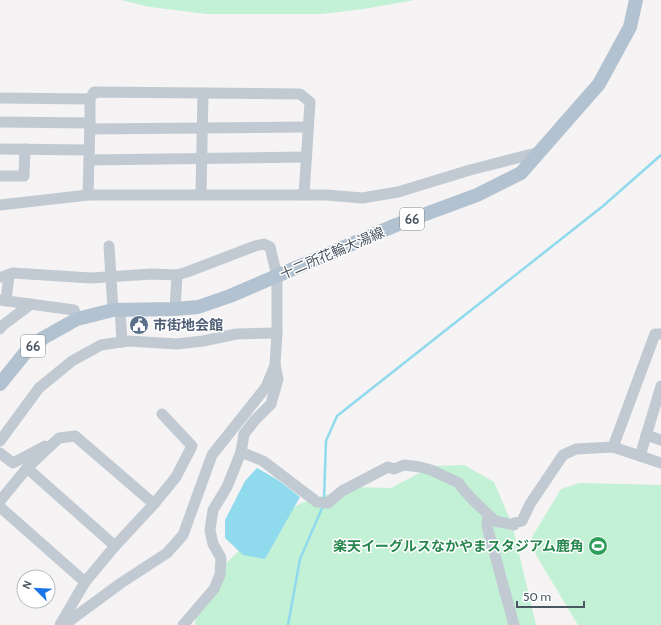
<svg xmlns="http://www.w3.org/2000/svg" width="661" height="625" viewBox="0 0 661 625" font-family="Cabin,'Noto Sans JP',sans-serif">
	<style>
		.green { fill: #c3f1d5 }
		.water { fill: #90daee }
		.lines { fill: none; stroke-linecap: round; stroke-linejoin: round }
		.stream { stroke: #90daee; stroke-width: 2.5 }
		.minor { stroke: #c1cad2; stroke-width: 11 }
		.major { stroke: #b3c2d1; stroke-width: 14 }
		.labels { text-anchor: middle; stroke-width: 3; stroke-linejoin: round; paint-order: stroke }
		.shield { fill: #fff; stroke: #808990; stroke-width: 1 }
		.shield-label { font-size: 13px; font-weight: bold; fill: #4a5661 }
		.street-label { font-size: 14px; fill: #4a5661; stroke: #fff }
		.service-label { font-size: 14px; font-weight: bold; fill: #4e5e75; stroke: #fff; text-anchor: start }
		.leisure-label { font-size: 14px; font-weight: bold; fill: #27864d; stroke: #fff; text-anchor: end }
	</style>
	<rect width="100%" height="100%" fill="#f5f3f3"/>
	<g class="green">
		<path d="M121,0H415L363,9L322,14H207L150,7Z"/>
		<path d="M464,465L494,482L512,524L536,625H195L196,617L215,575L259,530L301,503L352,487L391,488L433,466Z"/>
		<path d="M580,483L661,485V625H578L536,555L532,537L561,489Z"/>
	</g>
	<path class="water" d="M257,468L278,480L300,497L265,559L243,555L225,538V520L245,481Z"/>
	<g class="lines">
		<g class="stream">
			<path d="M324,499L326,441L337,416L603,206L661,155"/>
			<path d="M288,625L300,559L323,506"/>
		</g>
		<g class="minor">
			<path d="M0,98L90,99"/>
			<path d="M0,122L90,123L88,195"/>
			<path d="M90,123V99L94,92L300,94L310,102L304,195"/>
			<path d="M90,129L308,127"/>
			<path d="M0,149L89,150"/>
			<path d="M89,160L306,157"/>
			<path d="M0,176H24L25,149"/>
			<path d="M201,194L203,93"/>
			<path d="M0,205L88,195H327L362,198L398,192L470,170L540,152"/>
			<path d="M109,246L113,310"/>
			<path d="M0,277H2L13,273L91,278L152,274L177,275L187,272L255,246L264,244L270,247L277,276V333L275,365L278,379L271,404L255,420L244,434L241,452L227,487L213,510L210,530L213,544L221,558L220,575L214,589L183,625"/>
			<path d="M0,300L74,310L77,319"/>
			<path d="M6,301L9,275"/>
			<path d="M120,309L122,342"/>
			<path d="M175,309L177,275"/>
			<path d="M0,329L3,325L31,304"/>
			<path d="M646,435L661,440"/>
			<path d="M0,441L39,388L72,361L101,345L128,341L177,344L203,341L236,334L277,333"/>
			<path d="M613,447L655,334H661"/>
			<path d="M241,452L263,461L317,502L328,503L342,491L388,467L394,469L404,465L420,467L431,470L459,483L462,488L473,500L495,521L514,525V523L522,521L530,504L563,455L576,449L613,447L661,463"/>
			<path d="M0,453L13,463L45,446"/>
			<path d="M640,456L661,386"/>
			<path d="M27,468L115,546"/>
			<path d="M0,501L27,468L59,438L75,436L154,504"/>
			<path d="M0,507L85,582"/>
			<path d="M488,514L487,526L514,625"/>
			<path d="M60,625L85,582L115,546L154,504L176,477L192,446L162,414"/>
			<path d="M64,625L121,583L167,553L183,535L212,455L266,387L275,365"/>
		</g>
		<path class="major" d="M0,384L25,353L43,338L77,319L113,310L175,309L198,307L230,296L396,225L477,195L521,173L599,84L630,27L636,0"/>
	</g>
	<defs>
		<symbol id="civic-disc" viewBox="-11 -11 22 22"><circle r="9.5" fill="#5c6f8a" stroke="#fff"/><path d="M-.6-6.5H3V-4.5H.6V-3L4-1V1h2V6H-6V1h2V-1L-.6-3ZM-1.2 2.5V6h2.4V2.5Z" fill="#fff"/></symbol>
		<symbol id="stadium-disc" viewBox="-11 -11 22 22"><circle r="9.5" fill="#2e9e5b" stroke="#fff"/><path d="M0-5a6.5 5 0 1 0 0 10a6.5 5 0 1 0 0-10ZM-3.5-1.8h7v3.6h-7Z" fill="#fff"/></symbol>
	</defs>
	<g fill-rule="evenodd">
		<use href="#civic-disc" x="128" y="314" width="22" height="22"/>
		<use href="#stadium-disc" x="587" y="535" width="22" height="22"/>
	</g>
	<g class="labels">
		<g class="shield">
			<rect x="400" y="208" width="24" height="22" rx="3"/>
			<rect x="21" y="335" width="24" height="22" rx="3"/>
		</g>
		<g class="shield-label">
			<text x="412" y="224">66</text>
			<text x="33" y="351">66</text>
		</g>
		<g class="street-label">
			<text transform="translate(332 253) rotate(-23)" y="5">十二所花輪大湯線</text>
		</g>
		<g class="service-label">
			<text x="153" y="330">市街地会館</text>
		</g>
		<g class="leisure-label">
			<text x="584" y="551">楽天イーグルスなかやまスタジアム鹿角</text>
		</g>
	</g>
	<g transform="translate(36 589) rotate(294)"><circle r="19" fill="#ffffff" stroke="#b7bbc0"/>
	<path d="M0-3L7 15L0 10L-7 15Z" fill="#1a73e8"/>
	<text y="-6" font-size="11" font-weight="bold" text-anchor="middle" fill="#4a5661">N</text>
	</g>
	<path d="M517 601v6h67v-6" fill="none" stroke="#4a5661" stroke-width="2"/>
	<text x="523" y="601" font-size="12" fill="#4a5661" stroke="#ffffff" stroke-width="3" paint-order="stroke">50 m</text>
</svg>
